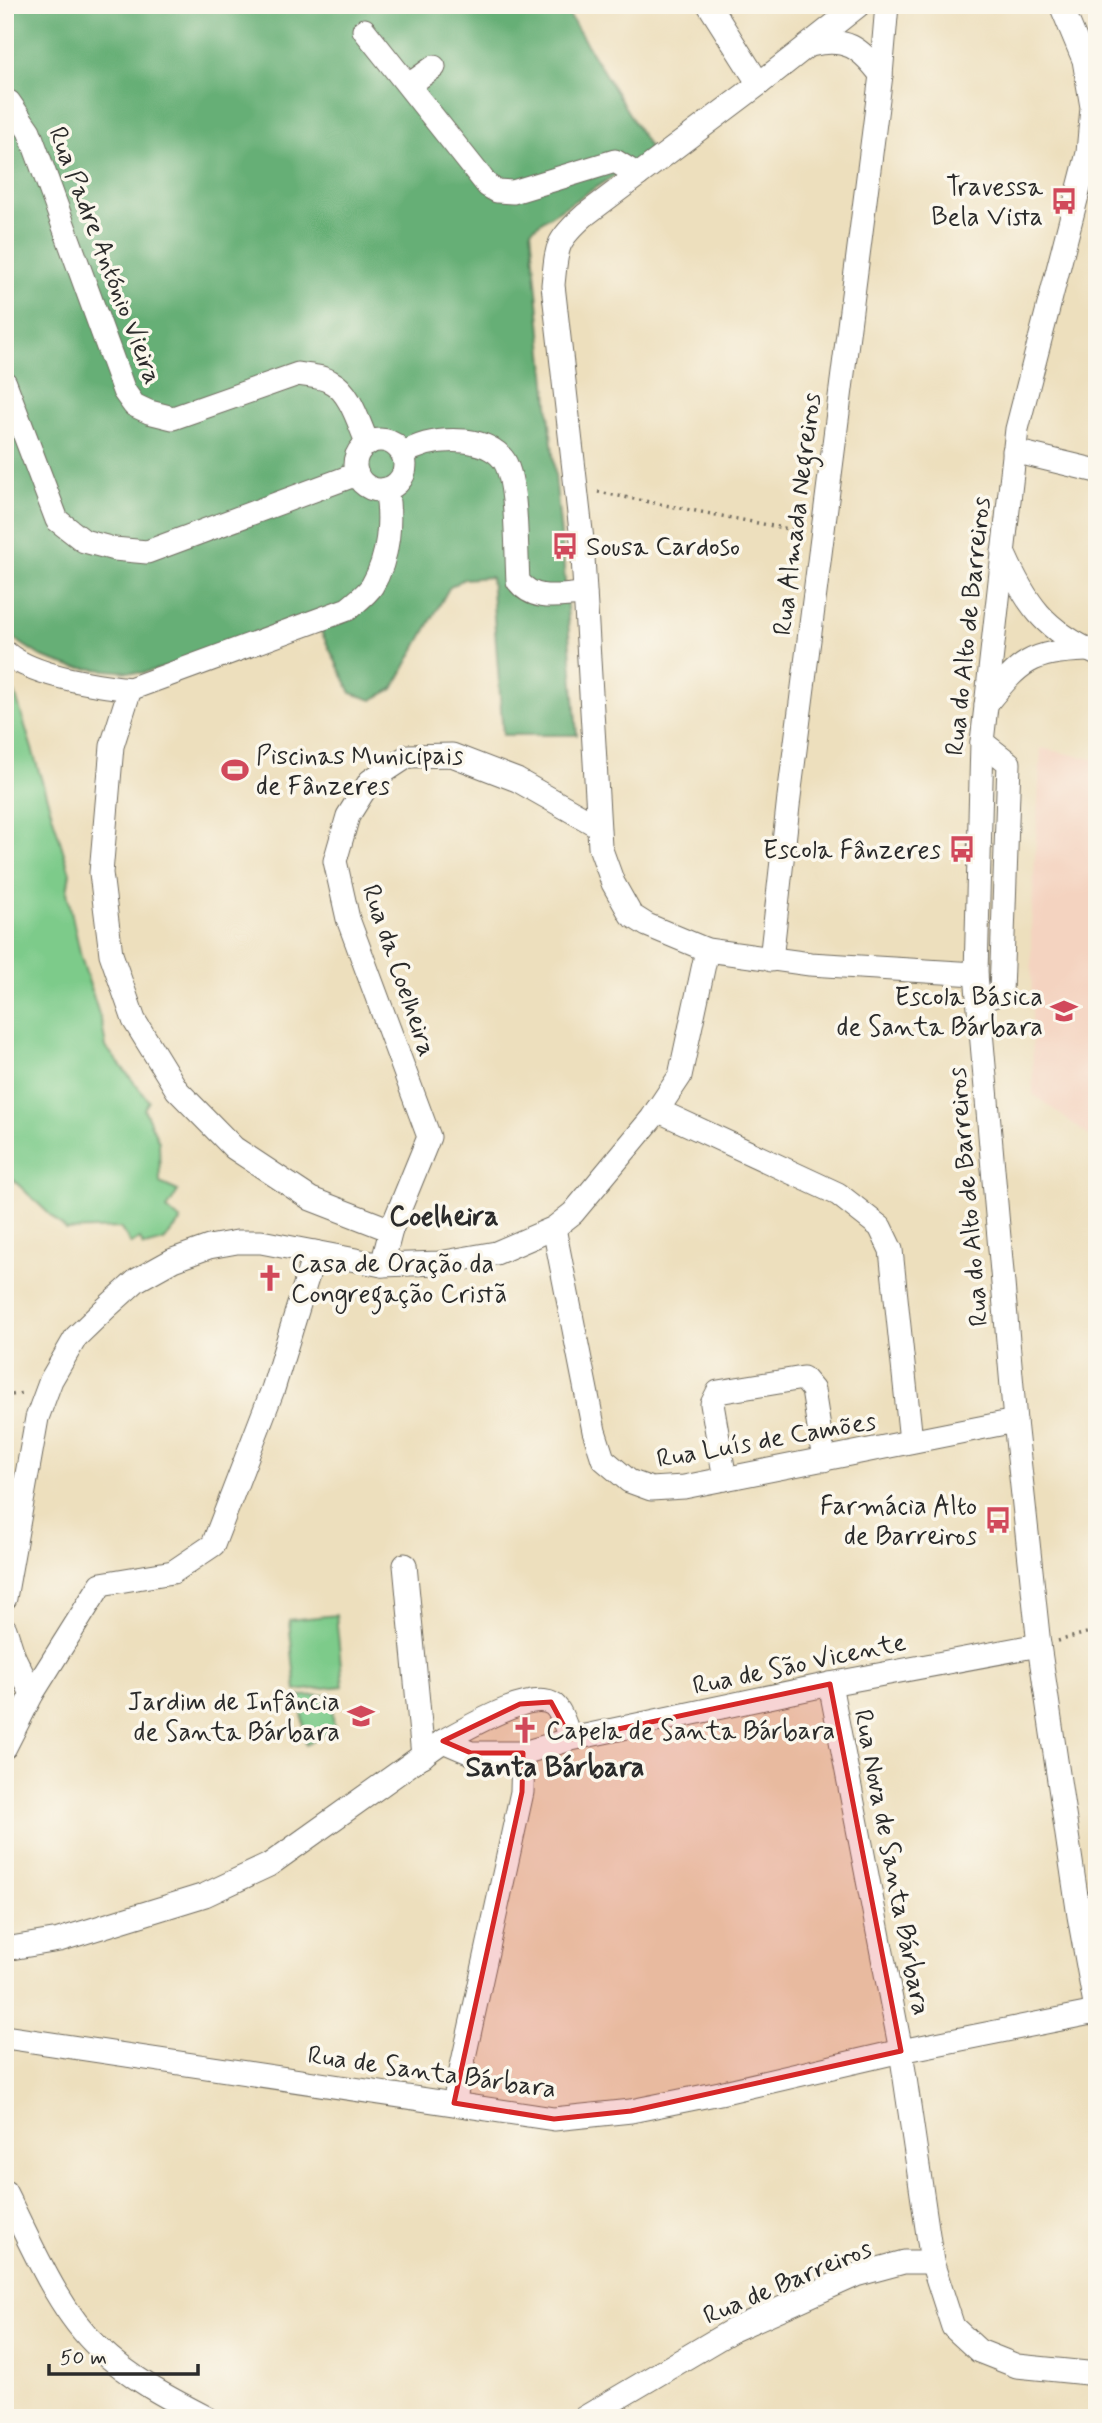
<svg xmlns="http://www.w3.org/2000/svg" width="1102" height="2423" viewBox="0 0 1102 2423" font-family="Mynerve,sans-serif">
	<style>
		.built { fill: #f4d3c0 }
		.green { fill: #7dcb8a; stroke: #547b5a; stroke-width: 2 }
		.forest { fill: #66af76; stroke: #486d50; stroke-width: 2 }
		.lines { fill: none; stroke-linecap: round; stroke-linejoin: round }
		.minor-casing { stroke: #6f6a5e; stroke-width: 25 }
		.path { stroke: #6f6a5e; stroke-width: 3.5; stroke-dasharray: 2 5; stroke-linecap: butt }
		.minor { stroke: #fff; stroke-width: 23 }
		.marked { fill: #d62828; fill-opacity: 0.2; stroke: #d62828; stroke-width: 5; stroke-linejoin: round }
		.labels { text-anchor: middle; stroke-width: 7; stroke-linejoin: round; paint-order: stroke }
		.poi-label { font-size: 26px; fill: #2b2b2b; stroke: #fbf7ec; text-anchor: end }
		.street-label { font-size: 26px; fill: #2b2b2b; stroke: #fbf7ec }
		.neighbourhood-label { font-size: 28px; font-weight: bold; fill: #2b2b2b; stroke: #fbf7ec }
	</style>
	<rect width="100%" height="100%" fill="#fbf7ec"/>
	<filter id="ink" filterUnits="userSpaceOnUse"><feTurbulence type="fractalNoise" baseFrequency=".0143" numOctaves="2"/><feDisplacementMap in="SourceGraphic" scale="14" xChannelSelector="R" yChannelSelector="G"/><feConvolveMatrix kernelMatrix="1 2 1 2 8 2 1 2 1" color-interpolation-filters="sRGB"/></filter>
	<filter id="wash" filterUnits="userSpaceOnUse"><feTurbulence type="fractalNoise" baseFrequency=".00686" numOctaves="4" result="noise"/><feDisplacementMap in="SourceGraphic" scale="28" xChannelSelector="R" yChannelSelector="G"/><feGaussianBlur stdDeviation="1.57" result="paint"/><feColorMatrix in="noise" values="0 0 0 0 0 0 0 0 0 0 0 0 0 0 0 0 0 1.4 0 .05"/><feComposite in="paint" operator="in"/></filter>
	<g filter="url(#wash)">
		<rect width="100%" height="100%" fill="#eddfbd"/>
		<path class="built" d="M1041,748L1097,760V1142L1033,1094L1031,928Z"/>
		<g class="green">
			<path d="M15,693L70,873L67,892L81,957L102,1024L106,1047L149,1101L144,1109L159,1142L160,1183L178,1191L167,1209L181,1221L164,1241L144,1246L140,1239L131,1244L120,1228L66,1230L5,1172V694Z"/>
			<path d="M336,1615L343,1686L296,1691L289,1620Z"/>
			<path d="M331,1695L334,1729L306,1745L300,1696Z"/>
		</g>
		<path class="forest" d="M5,5H563L652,152L544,220L531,230L563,556L577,735H503L491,577L464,579L449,588L393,689L372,700L351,693L313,615L178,665L141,673L71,667L44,658L5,633Z"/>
	</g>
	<g filter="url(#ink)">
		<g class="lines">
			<defs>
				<g id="minor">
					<path d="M709,5L759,84"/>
					<path d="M859,5L759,84L585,215C555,242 557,246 553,285L582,540L600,847L613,883L631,915L647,925L707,950L810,964L976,974"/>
					<path d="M1061,5L1084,60L1092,107L1088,153L1017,429L982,742L976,974L1015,1421L1039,1645L1079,1916L1097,2016"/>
					<path d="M364,30L488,186L497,191L513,192L615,161L638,175"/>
					<path d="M811,45C845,36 861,48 881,75"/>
					<path d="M409,85L434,67"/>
					<path d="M9,102L29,131L124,391L134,405L149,412L173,418L298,374C309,376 322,376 331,382C351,392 359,425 368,444"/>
					<path d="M5,383L57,520L84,541L114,549L147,552L357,474"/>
					<circle cx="380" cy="465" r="25"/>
					<path d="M1014,451L1097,471"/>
					<path d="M403,454C422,442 443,439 465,441C480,443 494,447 503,459C518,478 516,554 518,581C535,603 559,595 585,594"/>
					<path d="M1003,552C1026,604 1044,630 1097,654"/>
					<path d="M5,652C32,676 95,685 130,689L348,609C356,602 367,594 372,586C389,558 392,519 386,489"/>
					<path d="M130,689L112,746L101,873L111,954L134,1020L177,1090L234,1148L311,1199L391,1230"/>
					<path d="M986,704C1021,661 1030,652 1087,650"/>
					<path d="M771,960L789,797L881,75L887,5"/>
					<path d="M979,1001L1001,993L1009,763L982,742"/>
					<path d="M657,1110L838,1194L880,1227L891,1250L911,1441"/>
					<path d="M554,1228L594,1431L603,1459L629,1481L651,1489L684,1487L1015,1421"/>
					<path d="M382,1265L391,1230L429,1137L348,919L335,861L348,816L370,781L408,756L452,755L517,780L598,826"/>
					<path d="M725,1479L712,1404L718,1392L803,1378L813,1390L824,1460"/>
					<path d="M405,1565L423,1756"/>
					<path d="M5,1598L37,1418L51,1380L76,1337L106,1308L137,1280L173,1260L209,1247L237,1242H261L382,1265L439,1263L496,1253L554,1228L573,1213L652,1118L680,1076L707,950"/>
					<path d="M5,1629L14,1657L32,1694"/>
					<path d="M830,1684L901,2051L932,2262L953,2327L979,2351L1017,2366L1097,2374"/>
					<path d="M571,1739C566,1729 562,1712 554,1705C533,1688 464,1730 443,1741L471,1753H523L571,1739L830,1684L1039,1645"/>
					<path d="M5,1747L32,1694L101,1584L173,1572L213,1545L273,1389L315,1252"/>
					<path d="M5,1949L59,1940L205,1895L269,1865L443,1741"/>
					<path d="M5,2037L554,2119L631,2111L720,2093L901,2051L1096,2012"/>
					<path d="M454,2103L522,1792L523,1753"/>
					<path d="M5,2192C31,2243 57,2309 99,2348C130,2378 168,2398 207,2418"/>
					<path d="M584,2418L733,2330L856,2275L904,2262H932"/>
				</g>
			</defs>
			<use href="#minor" class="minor-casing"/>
			<g class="path">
				<path d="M598,492L804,532"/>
				<path d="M5,1396L24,1393"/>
				<path d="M1058,1641L1097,1630"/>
			</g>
			<use href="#minor" class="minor"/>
		</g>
	</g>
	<path class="marked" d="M830,1684L901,2051L631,2111L554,2119L454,2103L522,1792L523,1753H471L443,1741L520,1704L551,1702L571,1739Z"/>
	<defs>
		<symbol id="bus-bare" viewBox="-9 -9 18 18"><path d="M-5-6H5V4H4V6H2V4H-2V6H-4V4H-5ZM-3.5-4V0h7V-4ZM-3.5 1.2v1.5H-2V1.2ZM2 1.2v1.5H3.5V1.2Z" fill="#d1495b" stroke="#fbf7ec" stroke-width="2.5" paint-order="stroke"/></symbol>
		<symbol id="stadium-bare" viewBox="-9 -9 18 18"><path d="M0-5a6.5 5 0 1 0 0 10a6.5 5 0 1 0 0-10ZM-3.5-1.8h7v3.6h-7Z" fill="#d1495b" stroke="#fbf7ec" stroke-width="2.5" paint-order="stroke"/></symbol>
		<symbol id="school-bare" viewBox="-9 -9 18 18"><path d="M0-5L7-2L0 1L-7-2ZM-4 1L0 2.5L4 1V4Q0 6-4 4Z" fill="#d1495b" stroke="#fbf7ec" stroke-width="2.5" paint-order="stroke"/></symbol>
		<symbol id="church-bare" viewBox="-9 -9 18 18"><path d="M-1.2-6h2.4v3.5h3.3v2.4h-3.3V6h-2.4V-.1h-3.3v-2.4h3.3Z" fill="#d1495b" stroke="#fbf7ec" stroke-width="2.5" paint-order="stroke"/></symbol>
	</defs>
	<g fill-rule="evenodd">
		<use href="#bus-bare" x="1045" y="182" width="38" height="38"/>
		<use href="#bus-bare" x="546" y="527" width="38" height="38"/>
		<use href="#stadium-bare" x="216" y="751" width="38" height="38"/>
		<use href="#bus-bare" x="943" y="830" width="38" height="38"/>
		<use href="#school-bare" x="1045" y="992" width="38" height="38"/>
		<use href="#church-bare" x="251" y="1259" width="38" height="38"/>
		<use href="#bus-bare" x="979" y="1501" width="38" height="38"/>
		<use href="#school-bare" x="342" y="1697" width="38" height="38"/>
		<use href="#church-bare" x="506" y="1711" width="38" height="38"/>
	</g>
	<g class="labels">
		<g class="poi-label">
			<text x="1043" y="195">Travessa<tspan x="1043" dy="30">Bela Vista</tspan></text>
			<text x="586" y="555" text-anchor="start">Sousa Cardoso</text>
			<text x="256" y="764" text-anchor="start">Piscinas Municipais<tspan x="256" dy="30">de Fânzeres</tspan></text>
			<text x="941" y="858">Escola Fânzeres</text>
			<text x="1043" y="1005">Escola Básica<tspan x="1043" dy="30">de Santa Bárbara</tspan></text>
			<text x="291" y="1272" text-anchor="start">Casa de Oração da<tspan x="291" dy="30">Congregação Cristã</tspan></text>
			<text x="977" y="1514">Farmácia Alto<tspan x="977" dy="30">de Barreiros</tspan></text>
			<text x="340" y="1710">Jardim de Infância<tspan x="340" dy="30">de Santa Bárbara</tspan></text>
			<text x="546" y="1739" text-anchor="start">Capela de Santa Bárbara</text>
		</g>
		<g class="street-label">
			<text transform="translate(106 255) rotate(69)" y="9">Rua Padre António Vieira</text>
			<text transform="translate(796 514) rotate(-83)" y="9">Rua Almada Negreiros</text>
			<text transform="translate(967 626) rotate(-84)" y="9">Rua do Alto de Barreiros</text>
			<text transform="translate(400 970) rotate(71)" y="9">Rua da Coelheira</text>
			<text transform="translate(967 1197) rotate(-95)" y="9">Rua do Alto de Barreiros</text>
			<text transform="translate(766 1439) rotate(-10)" y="9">Rua Luís de Camões</text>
			<text transform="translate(799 1663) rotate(-12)" y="9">Rua de São Vicente</text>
			<text transform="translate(893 1862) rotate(79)" y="9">Rua Nova de Santa Bárbara</text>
			<text transform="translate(432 2071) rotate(8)" y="9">Rua de Santa Bárbara</text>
			<text transform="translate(787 2281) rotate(-23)" y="9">Rua de Barreiros</text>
		</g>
		<g class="neighbourhood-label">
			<text x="444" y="1225">Coelheira</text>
			<text x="555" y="1776">Santa Bárbara</text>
		</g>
	</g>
	<rect width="1102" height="2423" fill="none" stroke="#fbf7ec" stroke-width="28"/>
	<path d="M49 2364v10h149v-10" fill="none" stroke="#2b2b2b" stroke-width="3.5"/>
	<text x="60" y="2364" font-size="21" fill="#2b2b2b" stroke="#fbf7ec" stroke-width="5" paint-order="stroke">50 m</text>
</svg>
